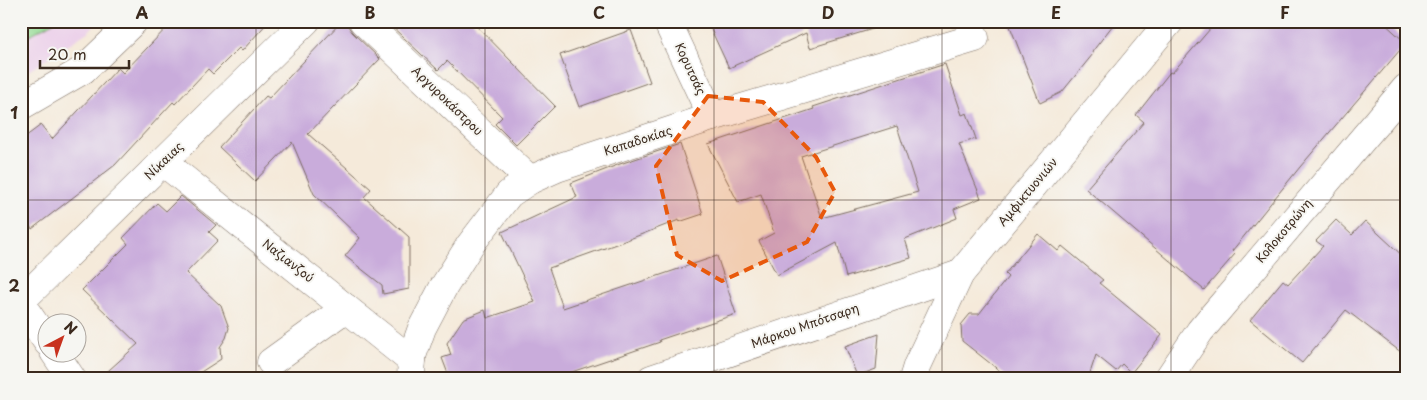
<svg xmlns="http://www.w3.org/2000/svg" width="1427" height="400" viewBox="0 0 1427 400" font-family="'Playpen Sans',sans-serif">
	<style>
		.built { fill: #ecd1ea }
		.green { fill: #96dc96; stroke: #68835a }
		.building { fill: #c9acdb; fill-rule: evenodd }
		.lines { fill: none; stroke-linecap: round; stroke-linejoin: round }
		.minor-casing { stroke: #7c6d60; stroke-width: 29 }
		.minor { stroke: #fff; stroke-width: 28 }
		.marked { fill: #e8590c; fill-opacity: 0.2; stroke: #e8590c; stroke-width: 4; stroke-dasharray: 10 6; stroke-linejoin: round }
		.grid { fill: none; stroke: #3b2a1e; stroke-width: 1; stroke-opacity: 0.55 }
		.labels { text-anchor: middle; stroke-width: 4; stroke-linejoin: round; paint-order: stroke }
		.street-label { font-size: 12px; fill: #3b2a1e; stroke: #f6f6f2 }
		.neatline { fill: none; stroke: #3b2a1e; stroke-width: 2 }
		.grid-label { font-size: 16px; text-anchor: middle; font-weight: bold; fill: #3b2a1e }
	</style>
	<rect width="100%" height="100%" fill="#f6f6f2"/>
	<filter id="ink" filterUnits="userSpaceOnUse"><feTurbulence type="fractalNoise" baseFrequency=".02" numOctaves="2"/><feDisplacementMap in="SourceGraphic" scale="10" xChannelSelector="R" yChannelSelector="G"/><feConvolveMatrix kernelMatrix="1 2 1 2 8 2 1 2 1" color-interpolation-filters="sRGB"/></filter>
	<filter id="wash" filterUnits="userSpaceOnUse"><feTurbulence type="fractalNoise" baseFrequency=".0096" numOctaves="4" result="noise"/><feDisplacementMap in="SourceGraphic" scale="20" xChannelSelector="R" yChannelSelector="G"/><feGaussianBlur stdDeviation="1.12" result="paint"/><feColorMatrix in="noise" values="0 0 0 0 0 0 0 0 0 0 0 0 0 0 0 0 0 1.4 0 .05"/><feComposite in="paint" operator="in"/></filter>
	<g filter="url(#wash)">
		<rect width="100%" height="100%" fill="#f5eada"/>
		<path class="built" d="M21,21H98L89,31L21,76Z"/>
		<path class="green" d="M21,21H55L21,40Z"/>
		<g id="blocks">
			<g class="building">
				<path d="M173,21H269L242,51L239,48L213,74L208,69L175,104L173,102L115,165L32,229L21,214V140L41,125L52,139L118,68L123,73Z"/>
				<path d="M342,21H348V26L352,32L380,59L308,134L371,189L364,197L409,237V289L383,294L382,285L345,256L360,238L314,194L292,142L255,181L219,147L266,96L269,98Z"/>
				<path d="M386,21H472L555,106L516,145L495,124L502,117L447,61L438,70Z"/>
				<path d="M707,21H878L879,27L810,48L806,33L729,68Z"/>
				<path d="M1008,21H1116L1092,52L1093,54L1062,92L1040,103Z"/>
				<path d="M1217,21H1382L1406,43L1300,167L1232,251L1235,254L1204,290L1086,189L1144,122L1136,115L1170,72L1172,73Z"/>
				<path d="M631,30L650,82L579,107L560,55Z"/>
				<path d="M945,64L962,115L967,113L976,139L959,144L981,198L954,209L957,218L905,239L911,258L846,277L837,243L777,275L759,241L774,233L761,194L738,202L708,144L814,109L813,107ZM897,126L918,192L822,218L801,156Z"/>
				<path d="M680,144L703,214L679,222V220L619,243L549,268L563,308L717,256L736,314L659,340L660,342L551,379H450L442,358L451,355L447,343L463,319L485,310L487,318L535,302L502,232L577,197L571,183L620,164Z"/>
				<path d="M181,196L216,225L209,232L218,240L186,273L221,306L229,328L226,338L220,347L221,359L190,379H99L138,344L82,290L128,244L123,238L157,203L166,211Z"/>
				<path d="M1336,220L1352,235L1365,221L1406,259V356L1346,310L1302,363L1250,320L1283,280L1288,284L1323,246L1316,241Z"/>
				<path d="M1038,234L1058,251L1062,246L1103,280L1099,283L1162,335L1131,373L1122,364L1116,371L1096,355L1088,379H1010L962,341L961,325L970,314H979L1008,277L1005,274Z"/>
				<path d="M879,334L876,369L857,376L845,346Z"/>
			</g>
		</g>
	</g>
	<g filter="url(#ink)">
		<use href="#blocks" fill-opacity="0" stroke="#7c6d60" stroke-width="1"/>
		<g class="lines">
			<defs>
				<g id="minor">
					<path d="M363,21L530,180"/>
					<path d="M667,21L712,117"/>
					<path d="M21,106L83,70L134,21"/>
					<path d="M163,162L412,361"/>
					<path d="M21,301L306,21"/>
					<path d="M21,304L48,343"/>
					<path d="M54,352L72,379"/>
					<path d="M271,362L346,308"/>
					<path d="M411,379L412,356L422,328L443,288L470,245L509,194L530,180L557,168L712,117L975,38L969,21"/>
					<path d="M651,379L960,274"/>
					<path d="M913,379L917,366L960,274L1170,21"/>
					<path d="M1168,379L1200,331L1406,88"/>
				</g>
			</defs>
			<use href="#minor" class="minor-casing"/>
			<use href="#minor" class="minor"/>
		</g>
	</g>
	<path class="marked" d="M708,96L763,102L816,157L835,192L807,242L722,281L677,255L656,166Z"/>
	<path class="grid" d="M256,21V379M485,21V379M714,21V379M942,21V379M1171,21V379M21,200H1406"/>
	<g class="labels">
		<g class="street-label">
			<text transform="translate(690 69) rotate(65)" y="4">Κορυτσάς</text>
			<text transform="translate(447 101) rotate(44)" y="4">Αργυροκάστρου</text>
			<text transform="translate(638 141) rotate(-18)" y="4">Καπαδοκίας</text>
			<text transform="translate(164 161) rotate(-44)" y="4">Νίκαιας</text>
			<text transform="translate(1028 192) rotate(-50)" y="4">Αμφικτυονιών</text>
			<text transform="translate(1284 231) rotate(-50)" y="4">Κολοκοτρώνη</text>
			<text transform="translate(288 261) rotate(38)" y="4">Ναζιανζού</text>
			<text transform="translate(805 326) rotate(-19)" y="4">Μάρκου Μπότσαρη</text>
		</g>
	</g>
	<rect width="1427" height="400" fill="none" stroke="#f6f6f2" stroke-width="55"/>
	<g transform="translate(62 338) rotate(41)"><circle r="24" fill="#f6f6f2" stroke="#aba49d"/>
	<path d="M0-4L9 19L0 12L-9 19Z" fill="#c8321e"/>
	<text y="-8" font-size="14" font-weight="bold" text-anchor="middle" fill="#3b2a1e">N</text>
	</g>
	<path d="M40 60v8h89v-8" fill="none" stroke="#3b2a1e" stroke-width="2.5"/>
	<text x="48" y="60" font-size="15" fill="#3b2a1e" stroke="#f6f6f2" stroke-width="4" paint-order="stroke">20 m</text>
	<rect x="28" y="28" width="1372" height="344" class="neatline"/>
	<g class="grid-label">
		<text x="142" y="19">A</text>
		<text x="370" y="19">B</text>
		<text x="599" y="19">C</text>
		<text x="828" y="19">D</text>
		<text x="1056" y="19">E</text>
		<text x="1285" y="19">F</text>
		<text x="14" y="119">1</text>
		<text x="14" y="292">2</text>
	</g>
</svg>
